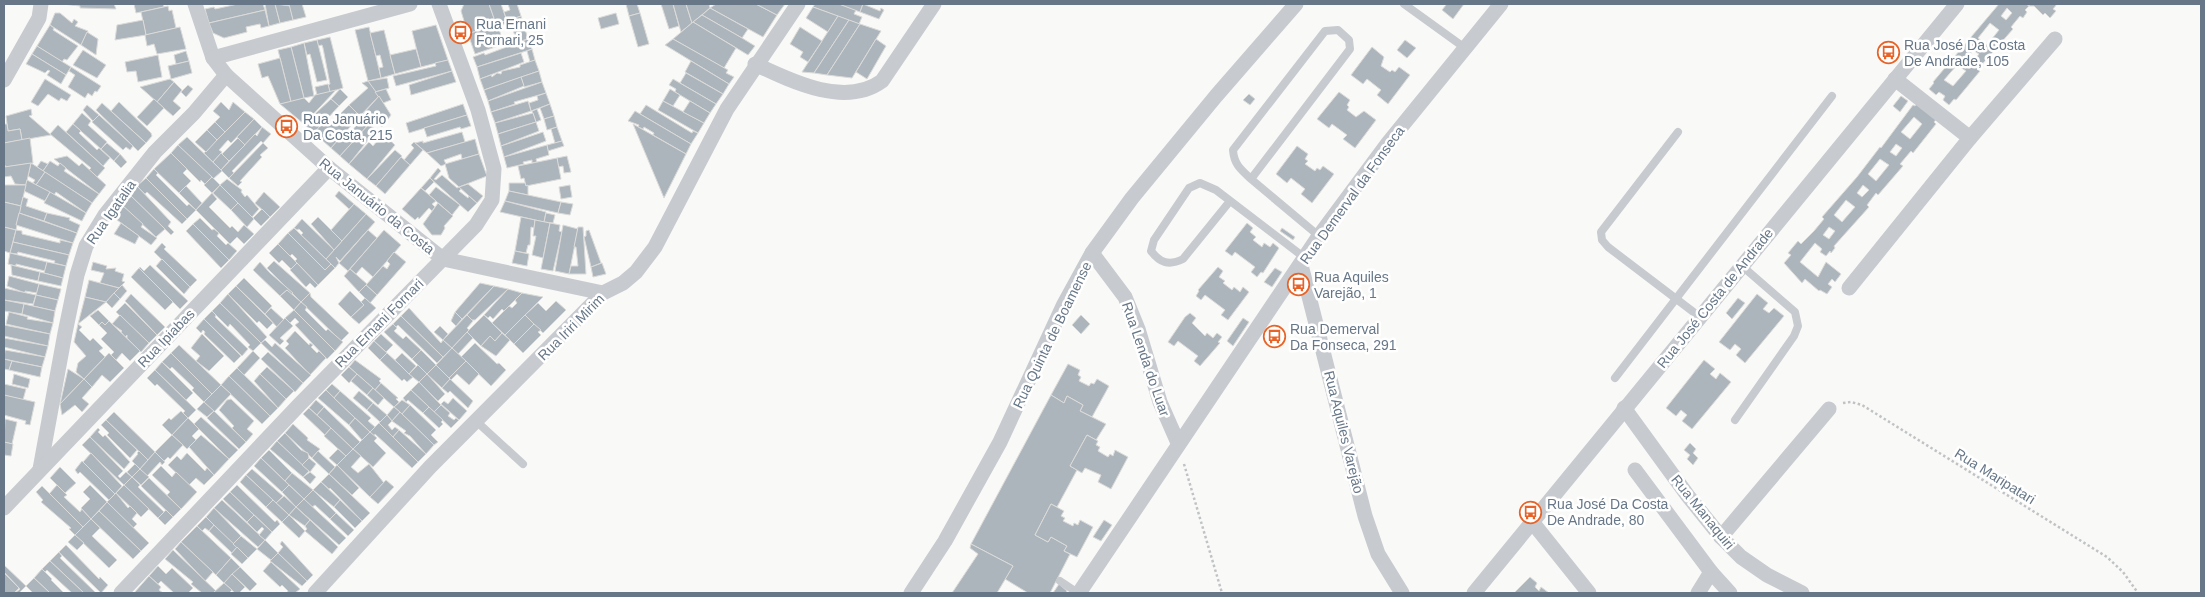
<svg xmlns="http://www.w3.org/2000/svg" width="2205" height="597" viewBox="0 0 2205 597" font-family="Helvetica,sans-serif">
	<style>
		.building { fill: #adb5bc; stroke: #dbdbd9; fill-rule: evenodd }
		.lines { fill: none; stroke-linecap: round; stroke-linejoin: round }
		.path { stroke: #c0c3c5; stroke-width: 2.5; stroke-dasharray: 2.5 2.5; stroke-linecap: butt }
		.service { stroke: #c7cace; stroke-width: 8 }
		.minor { stroke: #c7cace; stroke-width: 15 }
		.labels { text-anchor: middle; stroke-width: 5; stroke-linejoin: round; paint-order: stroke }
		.poi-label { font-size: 14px; fill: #677788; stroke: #fff; text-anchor: start }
		.street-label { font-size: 14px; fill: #677788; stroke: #fff }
	</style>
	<rect width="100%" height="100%" fill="#f9f9f7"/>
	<g class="building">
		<path d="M62,4H114L116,9L80,8V6Z"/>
		<path d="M134,4H163L164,7L136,13Z"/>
		<path d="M238,4H263L265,10L209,23L205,9L214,7L215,9Z"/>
		<path d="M265,4H275L280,23L269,26Z"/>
		<path d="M275,4L290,6L293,20L280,23Z"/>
		<path d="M289,4H302L306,17L293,20Z"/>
		<path d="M464,4H489L496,24L468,34L461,11Z"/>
		<path d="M489,4H501L507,21L496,24Z"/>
		<path d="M508,4H517L521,16L507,21L504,12L510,10Z"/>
		<path d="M626,4H637L640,13L629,16Z"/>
		<path d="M661,4H673L679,26L669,29Z"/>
		<path d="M673,4H686L692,23L681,32Z"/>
		<path d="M686,4H709L710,8L692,23Z"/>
		<path d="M716,4H756L777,15L763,37L710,8Z"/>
		<path d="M756,4H785L777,15Z"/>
		<path d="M815,4H839L856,10L854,14L862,17L859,24L813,7Z"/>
		<path d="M839,4H863L860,12Z"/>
		<path d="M863,4L880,11L881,8L884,10L879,19L860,12Z"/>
		<path d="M1444,4H1464L1453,19L1442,10L1446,5Z"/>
		<path d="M1999,4H2026L2029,6L2025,10L2027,12L2023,18L2020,16L2011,27L2013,29L1978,69L1980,71L1956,100L1954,99L1949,105L1943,100L1945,96L1939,92L1936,95L1929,89L1934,83L1933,82ZM2007,8L2012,13L2006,20L2001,16ZM1990,23L1999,30L1987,45L1978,38ZM1973,50L1979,54L1973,62L1968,58ZM1957,65L1966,71L1953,86L1944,80Z"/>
		<path d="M2031,4H2057L2053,9L2056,11L2050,18L2045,13L2043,15L2034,6H2029Z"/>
		<path d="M168,6L169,11L172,10L176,28L146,35L141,12Z"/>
		<path d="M813,7L838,16L828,32L806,18Z"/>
		<path d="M710,8L748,29L742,38L702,15Z"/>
		<path d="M265,10L269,26L261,28L260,24L246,27L247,32L224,38L213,33L209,23Z"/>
		<path d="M55,13H60L72,23L74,19L78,22L75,26L88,31L81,45L50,25Z"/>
		<path d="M616,13L619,24L601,29L598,18Z"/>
		<path d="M640,13L649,44L638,47L629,16Z"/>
		<path d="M702,15L742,38L755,46L748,55L693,22Z"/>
		<path d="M521,16L528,39L517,42L511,24L508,25L507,21Z"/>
		<path d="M838,16L849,20L814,73L802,72Z"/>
		<path d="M143,20L146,35L115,40L117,25Z"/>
		<path d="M849,20L860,24L827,75L814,73Z"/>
		<path d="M505,21L506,24L498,26L504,44L475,54L468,34Z"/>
		<path d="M693,22L736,48L724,68L673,39Z"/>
		<path d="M860,24L881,31L852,78L827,75Z"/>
		<path d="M50,25L54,28L53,30L78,46L67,60L64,59L62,62L37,46Z"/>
		<path d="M436,25L448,60L421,67L412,31Z"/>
		<path d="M180,27L186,49L157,54L154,44L147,46L145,35Z"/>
		<path d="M369,27L381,78L368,81L355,30Z"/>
		<path d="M800,27L822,41L808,62L800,57L803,52L790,44Z"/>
		<path d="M384,30L395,74L381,78L379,68L383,67L380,55L376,56L370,33Z"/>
		<path d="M87,32L98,39L96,55L81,45Z"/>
		<path d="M330,37L343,88L330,92L328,85L330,84L323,48L322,45L318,46L317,40Z"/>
		<path d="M528,39L532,49L477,67L473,57L484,53L485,55Z"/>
		<path d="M673,39L728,70L726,73L734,77L729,84L665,45Z"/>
		<path d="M876,39L886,46L867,79L856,72Z"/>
		<path d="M317,40L327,80L317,82L310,54L307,55L304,43Z"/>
		<path d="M1405,40L1416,48L1407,58L1397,50Z"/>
		<path d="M304,43L314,96L304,98L291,47Z"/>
		<path d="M37,46L71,67L66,75L32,54Z"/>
		<path d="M291,47L304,98L291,102L278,50Z"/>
		<path d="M1372,47L1384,57L1381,66L1390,72L1392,70L1395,72L1399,67L1410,75L1388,104L1377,95L1381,90L1367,79L1363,84L1351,75Z"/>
		<path d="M416,49L421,67L395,74L390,55Z"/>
		<path d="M532,49L535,60L530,62L527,51Z"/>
		<path d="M83,50L106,65L97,78L73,65Z"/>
		<path d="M186,51L189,61L176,64L174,55Z"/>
		<path d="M521,53L524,62L480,79L477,67Z"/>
		<path d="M32,54L66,75L61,84L47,75L50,71L48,70L45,73L26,64Z"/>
		<path d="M158,55L162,77L138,82L136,71L127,72L125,62Z"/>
		<path d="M280,58L291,102L280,104L268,76L262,78L258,64Z"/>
		<path d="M448,60L452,71L396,86L393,76L436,66L435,63Z"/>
		<path d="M535,60L539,71L484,90L480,79L491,75L492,77L497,73L501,74L502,71L520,67V65Z"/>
		<path d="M189,61L192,73L171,79L168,66Z"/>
		<path d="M691,61L729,84L723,94L685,72Z"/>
		<path d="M71,67L101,86L97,92L95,91L92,96L88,93L85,98L68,87L75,75L69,71Z"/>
		<path d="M452,71L456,82L411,95L409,85Z"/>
		<path d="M539,71L542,82L524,87L521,77Z"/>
		<path d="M686,73L723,94L716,104L680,83Z"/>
		<path d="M521,77L524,86L488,101L484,90Z"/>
		<path d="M387,78L389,88L375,92L368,81Z"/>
		<path d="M45,79L71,95L67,101L61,98L59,101L48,94L38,106L31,102Z"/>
		<path d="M170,79L174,82L157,102L140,87Z"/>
		<path d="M673,79L716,104L710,113L675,92L676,89L669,85Z"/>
		<path d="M368,81L379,96L360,116L349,105L368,88L362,83Z"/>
		<path d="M174,82L182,90L173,101L181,108L173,116L157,102Z"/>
		<path d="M542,82L546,93L514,102L515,104L491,112L488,101Z"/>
		<path d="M328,84L330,92L317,95L315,87Z"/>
		<path d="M188,85L193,89L186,97L181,92Z"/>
		<path d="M340,89L348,97L339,106L331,99Z"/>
		<path d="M386,89L391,100L383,103L375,92Z"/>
		<path d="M670,89L680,95L673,106L663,101Z"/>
		<path d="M336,90L304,124L280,104L304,98L309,103L315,95Z"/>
		<path d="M1339,92L1350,100L1347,105L1349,107L1347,110L1356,117L1364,111L1376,120L1355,148L1343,139L1347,135L1332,124L1329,128L1317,119Z"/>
		<path d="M546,93L550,104L531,111L529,103L538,100L537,96Z"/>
		<path d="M1249,94L1255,99L1250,105L1243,100Z"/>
		<path d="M379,96L391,115L382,127L369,115L367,118L363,114Z"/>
		<path d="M1901,96L1908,101L1900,112L1893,106Z"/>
		<path d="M154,99L164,108L147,126L137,117Z"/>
		<path d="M331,99L339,106L314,133L304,124Z"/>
		<path d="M1920,100L1939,116L1934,122L1936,124L1913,153L1911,151L1900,164L1903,166L1878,195L1876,193L1867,205L1869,207L1834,246L1835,248L1831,253L1830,251L1826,256L1820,252L1822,249L1815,243L1800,262L1818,277L1826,262L1841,274L1835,282L1832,279L1828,284L1832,287L1827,294L1820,290L1819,291L1805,279L1802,283L1784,263L1791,255L1788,253L1798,241L1801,244L1814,231L1824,219L1822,217L1857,177L1880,147L1881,148L1913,105L1915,106ZM1914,117L1922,124L1910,139L1901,132ZM1896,144L1902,148L1896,156L1890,152ZM1880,159L1889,165L1876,181L1868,174ZM1863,185L1869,190L1862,197L1857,193ZM1846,200L1855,207L1842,222L1834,215ZM1829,227L1835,231L1829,239L1823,235Z"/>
		<path d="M528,101L531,111L495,123L491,112Z"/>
		<path d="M663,101L704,123L698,133L658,110Z"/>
		<path d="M690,101L710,113L704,123L683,112Z"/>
		<path d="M119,102L151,133L152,136L146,143L111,111Z"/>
		<path d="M221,102L229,110L233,102L245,112L225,132L215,122L220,117L213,111Z"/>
		<path d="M102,103L146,143L138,151L96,110Z"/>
		<path d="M463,104L467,115L409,133L406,123Z"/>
		<path d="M550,104L554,116L544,119L540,108Z"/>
		<path d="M87,105L99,115L93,121L83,110Z"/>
		<path d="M349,105L360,116L331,148L314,133L327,118L332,122Z"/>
		<path d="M646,105L692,133L693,131L698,133L691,144L640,114Z"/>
		<path d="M31,109L32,115L29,116L51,135L22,140L20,129L8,131L6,116Z"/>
		<path d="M537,109L541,120L536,122L532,111Z"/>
		<path d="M635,111L691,144L686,154L653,135L654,133L644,127L643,129L638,127L639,125L628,121Z"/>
		<path d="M245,112L254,119L231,143L228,140L219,150L222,152L213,162L204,153Z"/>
		<path d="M82,113L91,121L88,125L107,142L101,149L73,124Z"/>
		<path d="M533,113L536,122L498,134L495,123Z"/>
		<path d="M99,115L133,146L130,150L126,147L123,150L92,122Z"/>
		<path d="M467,115L471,126L461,129L460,127L427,137L424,128Z"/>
		<path d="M554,116L557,127L547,130L544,119Z"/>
		<path d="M363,118L369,124L340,156L331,148L339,139L342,142Z"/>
		<path d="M254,119L262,127L245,145L237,137Z"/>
		<path d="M215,122L225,132L217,140L207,130Z"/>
		<path d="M536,122L539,131L501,146L498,134Z"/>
		<path d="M4,124H7L8,131L20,129L22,140L4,143Z"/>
		<path d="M73,124L81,131L79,133L97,150L99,148L110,158L103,166L66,132Z"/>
		<path d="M369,124L376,130L349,164L340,156Z"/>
		<path d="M633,124L686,154L664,198Z"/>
		<path d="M58,125L105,168L97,177L89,170L91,168L50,134Z"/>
		<path d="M262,127L271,134L263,143L261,141L232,171L234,173L229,178L221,170L255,134L257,136Z"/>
		<path d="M557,127L562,141L555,143L551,129Z"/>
		<path d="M207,130L217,140L206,152L195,142Z"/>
		<path d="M462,132L465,142L427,153L415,143L423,141V143Z"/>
		<path d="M543,132L546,141L504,157L501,146Z"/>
		<path d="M383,134L395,145L367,179L349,164L369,142L373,146Z"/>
		<path d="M187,137L222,171L213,179L178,145Z"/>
		<path d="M30,138L33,163L6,167L4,164V143Z"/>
		<path d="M238,138L245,145L229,161L222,154Z"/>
		<path d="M475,139L479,154L462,159L461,154L444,160L446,164L441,166L427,153Z"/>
		<path d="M562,141L564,146L548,151L547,145Z"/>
		<path d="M414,142L423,150L410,165L404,160L414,148L411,145Z"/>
		<path d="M107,143L120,154L114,161L101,149Z"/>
		<path d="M263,143L268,148L260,155L262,157L240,181L242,182L238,186L229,178Z"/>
		<path d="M178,145L212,177L205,184L201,180L200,182L171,153Z"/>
		<path d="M547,145L549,155L536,159L537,162L532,163V160L523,162L524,164L507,168L504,157Z"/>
		<path d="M1297,146L1308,154L1305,159L1308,161L1305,164L1315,171L1317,168L1320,170L1323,166L1334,174L1312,203L1301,194L1305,189L1291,178L1287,183L1276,174Z"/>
		<path d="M395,150L402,156L376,186L367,179Z"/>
		<path d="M171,153L187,169L183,173L191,181L179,193L154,169Z"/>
		<path d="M221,153L229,161L221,170L213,162Z"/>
		<path d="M120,154L127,162L121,168L114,161Z"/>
		<path d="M479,154L487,176L459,187L449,178L445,164Z"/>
		<path d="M67,156L79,166L82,163L106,185L99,194L54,159Z"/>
		<path d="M567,156L571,172L564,173L563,166L558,167L557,158Z"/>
		<path d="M401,157L410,165L385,194L376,186Z"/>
		<path d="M557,158L561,179L526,186L524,178L521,179L518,166Z"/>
		<path d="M41,161L48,164L43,171L37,167Z"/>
		<path d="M50,161L58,166L60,163L66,168L64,171L99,194L92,203L43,171Z"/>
		<path d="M31,163L45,172L36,185L33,183L35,180L28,176Z"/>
		<path d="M31,163L26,185L15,184L11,176L4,177V167Z"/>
		<path d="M438,168L441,171L434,179L436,180L442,175L457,188L459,187L461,189L459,191L468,198L469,196L477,203L468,212L430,178Z"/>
		<path d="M154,169L158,173L156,175L187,206L189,204L196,210L187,219L146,178Z"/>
		<path d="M45,172L92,203L86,213L56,192L54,195L36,185Z"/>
		<path d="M212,177L220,185L212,193L204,185Z"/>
		<path d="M146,178L187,219L182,224L147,192L145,194L137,186Z"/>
		<path d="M430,178L434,182L425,191L421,188Z"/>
		<path d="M227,179L242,190L241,192L245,197L247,195L259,209L252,217L220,185Z"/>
		<path d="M27,180L50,192L45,201L24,191Z"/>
		<path d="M509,183H525L526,186L528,185V195L509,191Z"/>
		<path d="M468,184L483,196L477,203L459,187Z"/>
		<path d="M4,185H26L21,206L4,202Z"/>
		<path d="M220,185L238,203L231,210L213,193Z"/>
		<path d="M570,185L572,197L561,199L559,187Z"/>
		<path d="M137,186L171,222L168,226L174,232L171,235L130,195Z"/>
		<path d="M186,186L202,203L196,210L179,193Z"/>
		<path d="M436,187L460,205L452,215L429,195Z"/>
		<path d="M421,188L436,201L432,204L435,207L432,211L429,208L419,219L418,217L415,220L402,209Z"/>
		<path d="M339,191L354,204L349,209L335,196Z"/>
		<path d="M509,191L561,202L558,213L505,201Z"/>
		<path d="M50,192L86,213L82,221L44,203Z"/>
		<path d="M264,192L280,207L270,217L255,203Z"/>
		<path d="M212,193L217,199L209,207L230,228L232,226L238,232L244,225L254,234L244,244L237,237L230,244L196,210Z"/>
		<path d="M130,195L165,229L156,237L122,205Z"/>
		<path d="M23,197L28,199L26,206L47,213L44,221L19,213Z"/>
		<path d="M505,201L546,212L544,222L500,212Z"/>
		<path d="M4,202L21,206L16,230L4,227Z"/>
		<path d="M561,202L573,204L570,215L558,213Z"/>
		<path d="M238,203L254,219L247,227L231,210Z"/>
		<path d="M438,203L453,216L444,226L445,228L441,235H432L423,224Z"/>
		<path d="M354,204L366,214L342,241L331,230Z"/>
		<path d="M122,205L143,224L141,227L157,238L151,245L113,217Z"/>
		<path d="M262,209L270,217L261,226L253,218Z"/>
		<path d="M19,213L77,233L73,243L16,225Z"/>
		<path d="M47,213L70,218L69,220L80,225L77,233L44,221Z"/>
		<path d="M546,213L555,215L553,223L544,222Z"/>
		<path d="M366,214L375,222L340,261L336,257L339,263L335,268L326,259Z"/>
		<path d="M318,217L342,241L334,250L311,224Z"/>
		<path d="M521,217L535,220L534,228L531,227L530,245H528L526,253L515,251Z"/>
		<path d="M200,218L212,230L214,229L219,233L217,236L226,245L228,243L237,251L229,260L193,224Z"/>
		<path d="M302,219L334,250L326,259L301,235L303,233L299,229L297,230L294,228Z"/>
		<path d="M535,220L550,223L543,258L532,255L536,236H533Z"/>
		<path d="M121,223L139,236L135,244L114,234Z"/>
		<path d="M550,223L560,225L559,231L562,232L553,271L541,269Z"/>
		<path d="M1247,223L1253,228L1250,232L1256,237L1253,240L1262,247L1264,243L1270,247L1273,243L1279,248L1263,273L1261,272L1257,277L1251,272L1255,267L1235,252L1232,256L1225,251Z"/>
		<path d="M193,224L229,260L221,268L186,231Z"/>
		<path d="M563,225L578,229L569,274L555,271Z"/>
		<path d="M4,227L16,230L10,253L4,251Z"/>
		<path d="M578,227H583L586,274H569L571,266H578L576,247H574Z"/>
		<path d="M294,228L331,264L325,270L288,233Z"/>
		<path d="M1282,228L1295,237L1293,240L1280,231Z"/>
		<path d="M16,230L22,231V234L60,243V240L73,243L69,255L13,242Z"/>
		<path d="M368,230L377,238L348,271L339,263Z"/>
		<path d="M384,230L401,245L373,277L362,267L356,274L350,269Z"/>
		<path d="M589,230L601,263L591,267L584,237L586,236V231Z"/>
		<path d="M288,233L325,270L331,264L335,268L318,285L295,261L297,259L292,254L290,256L278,244Z"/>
		<path d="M13,242L69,255L66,266L54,263L55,261L18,252L17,254L10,253Z"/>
		<path d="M162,243L166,247L164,249L197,280L190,287L154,252Z"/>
		<path d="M278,244L297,263L291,269L282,260L279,263L269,253Z"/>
		<path d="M515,251L529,254L527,266L512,263Z"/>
		<path d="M394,252L406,262L377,295L366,285L383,266L387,269L390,264L387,261Z"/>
		<path d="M10,253L47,262L45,271L16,264V266L8,264Z"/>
		<path d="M162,259L190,287L184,294L156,266Z"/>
		<path d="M274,261L310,293L301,302L267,268Z"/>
		<path d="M47,262L66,266L63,278L44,273Z"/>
		<path d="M93,262L107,266L106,269L116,268L115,271L124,274L122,281L125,282L119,288L100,283L104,273L91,270Z"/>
		<path d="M260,262L270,273L293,293L291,295L287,290L280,296L253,270Z"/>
		<path d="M297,263L318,285L315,288L310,283L306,287L290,270Z"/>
		<path d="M602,263L606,274L593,277L591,267Z"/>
		<path d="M11,265L40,272L38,281L12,275Z"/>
		<path d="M150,265L188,301L180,309L139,268L140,267L144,271Z"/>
		<path d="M1218,267L1223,271L1219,277L1225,281L1223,283L1232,290L1234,287L1240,292L1243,287L1249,292L1228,320L1221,315L1225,310L1205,295L1201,300L1196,296L1199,291L1198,290Z"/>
		<path d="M139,268L173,302L165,310L131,277Z"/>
		<path d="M1275,268L1282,272L1272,287L1264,282Z"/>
		<path d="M350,269L367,284L359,292L344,276Z"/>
		<path d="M40,272L63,278L61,286L38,281Z"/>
		<path d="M9,276L39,284L37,293L25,291V293L7,286Z"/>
		<path d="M244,278L272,306L265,314L236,286Z"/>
		<path d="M89,280L100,283L119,288L106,302L85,297Z"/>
		<path d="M480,283L494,286L462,319L455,312Z"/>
		<path d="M39,284L61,289L58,300L36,295Z"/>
		<path d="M122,285L127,291L120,299L114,293Z"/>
		<path d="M366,285L377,295L370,303L359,292Z"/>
		<path d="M236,286L273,323L267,329L259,321L257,323L228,294Z"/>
		<path d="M494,286L508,289L475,320H472L467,315Z"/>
		<path d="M4,288L36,295L33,304L4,300Z"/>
		<path d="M508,289L522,293L504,311L502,309L493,319L490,316L488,318L484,315Z"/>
		<path d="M287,290L301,302L294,310L280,296Z"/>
		<path d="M350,291L364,305L351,317L338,304Z"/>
		<path d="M114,293L120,299L112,308L106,302Z"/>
		<path d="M310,293L311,297L349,333L341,341L301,302Z"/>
		<path d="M522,293L543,297L505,335L492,323L509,306L512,308L517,303L515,300Z"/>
		<path d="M131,294L165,327L157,335L125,301Z"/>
		<path d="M228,294L267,337L261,343L220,303Z"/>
		<path d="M1757,294L1768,303L1763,309L1769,313L1774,308L1784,316L1745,363L1736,355L1741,349L1735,344L1730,350L1719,342Z"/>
		<path d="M36,295L58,300L55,311L33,306Z"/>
		<path d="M85,297L106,302L78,324Z"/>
		<path d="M365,298L376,308L359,324L351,317L364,305L361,302Z"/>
		<path d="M1738,298L1745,303L1732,319L1726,313Z"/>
		<path d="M4,300L24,304L22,314L4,311Z"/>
		<path d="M556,301L566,310L543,333L525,315L538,303L546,311Z"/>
		<path d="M301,302L307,307L305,310L326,331L328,329L343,342L335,351L294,310Z"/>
		<path d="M125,303L157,335L149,343L116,312Z"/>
		<path d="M220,303L261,343L253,351L248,347L250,345L230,324L228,327L212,311Z"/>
		<path d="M24,304L55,311L53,323L22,314Z"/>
		<path d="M271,308L284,320L277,327L265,314Z"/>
		<path d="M409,308L441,343L443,340L452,348L443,357L401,316Z"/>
		<path d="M98,310L109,321L105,325L102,322L99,325L90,316Z"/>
		<path d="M294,310L335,351L327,359L295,325L299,322L295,318L290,323L285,318Z"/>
		<path d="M212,311L216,315L215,317L248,349L242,356L204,319Z"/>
		<path d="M9,312L28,317L27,319L53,323L50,334L6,324Z"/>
		<path d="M455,312L462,319L456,326L451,321Z"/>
		<path d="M1190,313L1196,318L1192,323L1205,336L1207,333L1213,338L1217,333L1222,337L1218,342L1220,343L1200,366L1194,361L1198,356L1178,341L1174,346L1168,342L1185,317Z"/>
		<path d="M120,315L149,343L141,352L127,338V335L125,337L121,332L122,331L112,324Z"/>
		<path d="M467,315L473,321L467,328L469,330L452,348L443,340Z"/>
		<path d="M484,315L502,333L495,341L490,336L481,346L467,332Z"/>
		<path d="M525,315L534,324L514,344L505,335Z"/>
		<path d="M1081,315L1090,324L1081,334L1072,325Z"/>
		<path d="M401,316L443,357L437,363L398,325L396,327L393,324Z"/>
		<path d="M285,318L293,326L280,338L284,341L280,345L269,335Z"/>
		<path d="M1243,318L1249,322L1233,346L1227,341Z"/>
		<path d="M204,319L241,356L234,363L204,334L205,332L203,330L201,333L196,328Z"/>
		<path d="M109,321L140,351L130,361L122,353L116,360L111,355L114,352L101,339L107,333L99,325L102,322L105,325Z"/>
		<path d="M78,324L82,327L79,330L90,341L93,338L103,348L99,351L105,357L84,379L76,372L78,363L86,356L74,342Z"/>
		<path d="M393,324L397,328L394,331L403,339L406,336L421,350L412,359L384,332Z"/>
		<path d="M534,324L541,330L538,332L541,335L523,353L514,344Z"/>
		<path d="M4,325L50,334L48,346L4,336Z"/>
		<path d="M440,326L448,334L443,340L434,332Z"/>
		<path d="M295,331L309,345L310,343L313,345L311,347L317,353L319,351L326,358L310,375L285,348L289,344L286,341Z"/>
		<path d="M467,332L473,338L458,354L452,348Z"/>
		<path d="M502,333L510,340L496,356L481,346L490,336L495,341Z"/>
		<path d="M202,334L224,356L209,371L196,361L200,356L191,348Z"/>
		<path d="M381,334L393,345L386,352L374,341Z"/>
		<path d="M4,338L48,346L45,357L4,347Z"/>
		<path d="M265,340L272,347L275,343L311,375L303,383L261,343Z"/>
		<path d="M374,341L387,353L380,360L368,348Z"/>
		<path d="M475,343L497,364L499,363L506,370L491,386L461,357Z"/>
		<path d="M179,345L221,385L212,394L171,353Z"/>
		<path d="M452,348L466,361L449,378L436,365Z"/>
		<path d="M5,350L45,357L42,367L4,359Z"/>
		<path d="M421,350L436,365L427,374L412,359Z"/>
		<path d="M253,351L260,358L244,375L237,368Z"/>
		<path d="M268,352L303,383L295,392L261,359Z"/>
		<path d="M109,353L124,368L110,382L102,375L92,387L84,379Z"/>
		<path d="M171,353L212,394L204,402L192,390L194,388L172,367L170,369L162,362Z"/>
		<path d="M387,353L413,377L407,382L404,379L402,381L380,360Z"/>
		<path d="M402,353L416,366L409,374L395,360Z"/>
		<path d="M4,359L12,361L9,370L4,369Z"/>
		<path d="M355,360L381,379L379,381L381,383L375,390L349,367Z"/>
		<path d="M1704,360L1715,369L1710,374L1716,379L1720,373L1731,382L1692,429L1682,421L1687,415L1681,410L1676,416L1666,408Z"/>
		<path d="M12,361L42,367L40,377L9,370Z"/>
		<path d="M466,361L479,374L469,385L457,374L451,380L449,378Z"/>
		<path d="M162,362L193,393L186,400L155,370Z"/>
		<path d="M1068,364L1080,370L1078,375L1081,377L1079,381L1089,386L1091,383L1094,384L1097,379L1109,386L1092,417L1080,411L1083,405L1067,396L1064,403L1051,395Z"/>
		<path d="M418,365L427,374L419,382L409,374Z"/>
		<path d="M436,365L450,379L442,388L427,374Z"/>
		<path d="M267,367L294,391L286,399L260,374Z"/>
		<path d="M349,367L357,374L349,383L341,375Z"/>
		<path d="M237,368L278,408L270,416L229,376Z"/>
		<path d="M68,369L84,379L60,404Z"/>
		<path d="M155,370L196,410L188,418L183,413L185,411L157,384L155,386L147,378Z"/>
		<path d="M14,374L30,379L28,388L12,384Z"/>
		<path d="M260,374L286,399L278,408L254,381Z"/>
		<path d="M357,374L373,388L367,395L351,381Z"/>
		<path d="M427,374L445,394L438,401L419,382Z"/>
		<path d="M229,376L270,416L262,424L221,385Z"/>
		<path d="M84,379L92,387L82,398L89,404L82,412L75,405L62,415L60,404Z"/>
		<path d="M450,379L473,401L468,408L450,391L448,393L442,388Z"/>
		<path d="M419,382L441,405L434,412L411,390Z"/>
		<path d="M381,383L398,398L396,399L399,402L394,407L375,390Z"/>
		<path d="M4,384L26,389L23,400L4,395Z"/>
		<path d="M332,384L340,391L334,398L326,390Z"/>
		<path d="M221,385L231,394L214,412L204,402Z"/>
		<path d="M373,388L384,398L378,405L367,395Z"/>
		<path d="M326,390L355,418L349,425L318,398Z"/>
		<path d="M411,390L429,407L423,413L408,400L406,402L403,398Z"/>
		<path d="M340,391L371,418L368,421L375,427L370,432L334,398Z"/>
		<path d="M359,391L373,403L367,410L353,398Z"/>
		<path d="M4,395L35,402L30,425L25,424L26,421L4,415Z"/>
		<path d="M1051,395L1064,403L1067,396L1083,405L1080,411L1106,424L1096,440L1087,435L1070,466L1077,470L1057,507L1051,504L1035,535L1048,542L1051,537L1067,546L1064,551L1070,554L1050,593H1028L1005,579L1013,566L971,544Z"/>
		<path d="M453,398L467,411L459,420L441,404L444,401L448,404Z"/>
		<path d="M231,399L254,421L247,429L253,434L246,442L232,428L234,426L219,410L227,400Z"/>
		<path d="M316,400L324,407L317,415L309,408Z"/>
		<path d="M402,400L410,405L402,414L394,407Z"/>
		<path d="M204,402L214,411L207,417L197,409Z"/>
		<path d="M373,403L387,415L380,422L367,410Z"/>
		<path d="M410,405L436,430L431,435L438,442L434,445L402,414Z"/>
		<path d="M441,405L450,413L448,416L454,420L456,418L459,420L451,428L434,412Z"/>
		<path d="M324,407L360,442L353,449L317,415Z"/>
		<path d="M394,407L400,412L392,421L387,415Z"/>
		<path d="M429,407L443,420L441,422L443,424L439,428L423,413Z"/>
		<path d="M309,408L331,428L325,435L303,414Z"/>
		<path d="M181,411L188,418L172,435L162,425L169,418L171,420Z"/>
		<path d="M214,411L246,442L239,449L207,418Z"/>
		<path d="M114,412L155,452L148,460L106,420Z"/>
		<path d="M400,412L434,445L426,454L410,436L404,433L406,431L392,421Z"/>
		<path d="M387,415L392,421L388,425L392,430L395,427L399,430L393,437L379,423Z"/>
		<path d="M201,417L238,450L229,459L194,424Z"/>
		<path d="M188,418L199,429L192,436L196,440L187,449L172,435Z"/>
		<path d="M355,418L370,432L362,440L349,425Z"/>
		<path d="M5,419L17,422L12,444L4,442Z"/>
		<path d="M106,420L137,450L130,458L107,435L109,433L101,425Z"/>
		<path d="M379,423L418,462L412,468L375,434L374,436L370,432Z"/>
		<path d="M293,424L308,438L307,440L320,449L312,458L285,433Z"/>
		<path d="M98,428L100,430L98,432L103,437L105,435L130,462L124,469L90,437Z"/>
		<path d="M331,428L353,449L346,456L324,436Z"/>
		<path d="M399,430L426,454L418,462L393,437Z"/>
		<path d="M370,432L377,438L374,441L386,453L373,467L353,449Z"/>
		<path d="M285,433L301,450L308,453L309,458L302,465L277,441Z"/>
		<path d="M172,435L183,445L170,459L168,457L164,461L155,452Z"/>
		<path d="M201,435L229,459L214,475L189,447Z"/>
		<path d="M1087,435L1098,441L1096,445L1100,447L1098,451L1108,457L1110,454L1113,456L1115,450L1128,457L1111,489L1098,482L1101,475L1085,468L1082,473L1070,466Z"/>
		<path d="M90,437L123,471L118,476L120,478L126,472L132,477L124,485L82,445Z"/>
		<path d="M277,441L309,471L303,477L270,449Z"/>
		<path d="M4,442L13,444L11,456L4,455Z"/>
		<path d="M1690,443L1696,449L1693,453L1698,458L1693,465L1687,459L1690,455L1684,450Z"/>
		<path d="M338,449L346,456L337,465L329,458Z"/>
		<path d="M353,449L361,456L351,467L358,473L369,464L384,483L370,497L337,465Z"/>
		<path d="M269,450L292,473L285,481L261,458Z"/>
		<path d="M139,451L148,460L140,469L132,461L138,454L137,453Z"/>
		<path d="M318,451L335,467L329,474L312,458Z"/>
		<path d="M155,452L165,462L162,465L160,462L147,476L140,469Z"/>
		<path d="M91,453L122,486L115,494L83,462Z"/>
		<path d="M187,453L205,471L207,468L214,475L204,485L196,478L189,485L168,465L177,456L181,460Z"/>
		<path d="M261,458L289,485L282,492L254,466Z"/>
		<path d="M309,458L316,464L310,472L302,465Z"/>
		<path d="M82,461L115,494L109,500L80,472L78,474L75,470Z"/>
		<path d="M135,464L140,469L132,477L127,472Z"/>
		<path d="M337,465L359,488L352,495L329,474Z"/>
		<path d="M161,466L172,477L176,472L197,492L181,509L167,495L170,492L152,475Z"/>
		<path d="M60,467L76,483L65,493L50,478Z"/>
		<path d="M140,469L149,477L141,485L132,477Z"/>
		<path d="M252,469L283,496L276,503L246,475Z"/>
		<path d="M310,472L316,477L310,484L303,477Z"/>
		<path d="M292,473L313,490L304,499L285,481Z"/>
		<path d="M329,474L370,513L362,521L330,488L329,489L321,482Z"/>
		<path d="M246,475L273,500L266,507L240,482Z"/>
		<path d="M132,477L140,485L138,487L164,512L158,518L124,485Z"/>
		<path d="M149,478L181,509L173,517L141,486Z"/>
		<path d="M386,480L394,487L378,504L370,497Z"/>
		<path d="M321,482L340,500L334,507L313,490Z"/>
		<path d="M57,485L67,495L64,497L80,512L82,509L91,519L83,527L49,494Z"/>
		<path d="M90,485L107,502L91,519L81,508L90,499L83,492Z"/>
		<path d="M124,485L149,509L141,517L116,493Z"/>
		<path d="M237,485L275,522L277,520L280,524L272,532L230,492Z"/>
		<path d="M289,485L304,499L296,507L282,492Z"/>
		<path d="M42,486L83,527L75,535L69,529L71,528L41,502L43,500L36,492Z"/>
		<path d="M313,490L336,513L330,519L315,505L312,507L304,499Z"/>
		<path d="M230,492L254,515L247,522L223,499Z"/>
		<path d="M116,493L128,508L130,506L137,513L132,519L137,524L133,528L107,502Z"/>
		<path d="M284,496L296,507L289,515L276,503Z"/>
		<path d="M304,499L346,538L339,545L296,507Z"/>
		<path d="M222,500L265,540L258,547L214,508Z"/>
		<path d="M273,500L289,515L282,522L266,507Z"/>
		<path d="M340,500L362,521L355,528L334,507Z"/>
		<path d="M107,502L149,543L141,551L99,511Z"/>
		<path d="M1051,504L1064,511L1061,516L1065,518L1063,521L1073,526L1074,523L1078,525L1080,520L1093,527L1077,557L1064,551L1067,546L1051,537L1048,542L1035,535Z"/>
		<path d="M296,507L310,520L305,526L289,515Z"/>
		<path d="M214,508L241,536L233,544L206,517Z"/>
		<path d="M166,510L173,517L165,525L158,518Z"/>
		<path d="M99,511L141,551L133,559L91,519Z"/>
		<path d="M336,513L354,530L348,536L330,519Z"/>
		<path d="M254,515L272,532L265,540L259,535L264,529L262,527L257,532L247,522Z"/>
		<path d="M289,515L305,531L299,538L282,522Z"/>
		<path d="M206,517L214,525L209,531L205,528L202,531L197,526Z"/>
		<path d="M91,519L100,528L92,536L117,560L109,568L75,535Z"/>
		<path d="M310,520L338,547L332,554L305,531L307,529L305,526Z"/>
		<path d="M1104,520L1112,525L1101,541L1093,537Z"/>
		<path d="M214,525L237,547L232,553L209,531Z"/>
		<path d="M197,526L231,558L216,575L181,542Z"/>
		<path d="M75,535L84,543L77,550L68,542Z"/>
		<path d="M241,536L257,549L248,558L233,544Z"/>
		<path d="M265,540L278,553L271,560L257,549Z"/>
		<path d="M282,541L313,575L307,581L278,553L283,547L280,544Z"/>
		<path d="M181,542L213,572L205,581L175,549Z"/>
		<path d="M971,544L1013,566L997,593H952L978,554L970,548Z"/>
		<path d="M66,545L99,579L100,577L108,585L101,593L59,552Z"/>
		<path d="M237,547L248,558L242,564L231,554Z"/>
		<path d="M173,550L216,591L213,593H202L191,584L193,582L165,559Z"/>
		<path d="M59,552L62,556L60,558L96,593H84L50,561Z"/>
		<path d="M278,553L307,581L302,586L270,561Z"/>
		<path d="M231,558L240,567L224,583L216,575Z"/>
		<path d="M50,561L84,593H72L47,570L45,572L42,569Z"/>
		<path d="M271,562L300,589L295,593H287L288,591L282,585L280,587L263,571Z"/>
		<path d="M4,565L26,586L19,593H15L20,589L4,572Z"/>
		<path d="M158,566L166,574L172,568L193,588L188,593H174L161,581L158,584L149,576Z"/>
		<path d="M240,567L257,584L250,591L232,574Z"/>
		<path d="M42,569L52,579L51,580L64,593H50L34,578Z"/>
		<path d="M4,573L19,588L14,593H4Z"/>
		<path d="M232,574L245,587L239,593H235L224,583Z"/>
		<path d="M149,576L161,587L159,590L163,593H134Z"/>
		<path d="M1530,577L1537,583L1535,587L1539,591L1541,587L1549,593H1514Z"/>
		<path d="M34,578L50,593H33L26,586Z"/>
		<path d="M224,583L232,590L229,593H213Z"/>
		<path d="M1059,584L1067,591L1066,593H1053Z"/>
	</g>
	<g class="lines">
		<g class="path">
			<path d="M1843,403L1851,402L1862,405L2107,557L2123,572L2138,593"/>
			<path d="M1184,464L1222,593"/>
		</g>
		<g class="service">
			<path d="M1404,4L1465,48"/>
			<path d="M1678,132L1601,232L1602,240L1608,247L1700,317"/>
			<path d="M1251,179C1240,169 1234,164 1233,150L1325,31L1338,30L1349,40L1350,49L1251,179L1319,236"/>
			<path d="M1230,201L1183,259C1169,266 1160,263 1151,251L1154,240L1189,188L1200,183L1216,190L1305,258"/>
			<path d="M1615,378L1832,96"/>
			<path d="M1735,420L1794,336L1798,326L1795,312L1742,266"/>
			<path d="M476,421L523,464"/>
			<path d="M1060,581L1078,593"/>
		</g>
		<g class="minor">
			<path d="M195,4L213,58L226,75L329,168L443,259L603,293"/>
			<path d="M213,58L410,4"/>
			<path d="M755,64C791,81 845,108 882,81L934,4"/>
			<path d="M4,80L39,18L41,4"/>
			<path d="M1970,138L2055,39"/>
			<path d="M1092,253L1125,297L1138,329L1160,402L1178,443"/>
			<path d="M1301,265L1365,516L1378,554L1402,593"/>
			<path d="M1849,288L1970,138L1895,79"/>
			<path d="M1624,408L1688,496L1721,537L1741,557L1767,575L1802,593"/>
			<path d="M40,469L65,333L77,275L86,246L105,215L155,152L194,113L226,75"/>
			<path d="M1635,470L1711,572L1730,593"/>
			<path d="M4,508L329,168"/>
			<path d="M1533,523L1589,593"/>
			<path d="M1721,537L1829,409"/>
			<path d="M121,593L299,405L476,225L492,200L494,169L478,110L439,4"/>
			<path d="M315,593L430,467L603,293L623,283L636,272L655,247L727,109L798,4"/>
			<path d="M911,593L945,541L1000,442L1064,304L1092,253L1132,198L1216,96L1296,4"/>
			<path d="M1079,593L1319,236L1388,143L1501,4"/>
			<path d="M1474,593L1957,4"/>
			<path d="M1698,593L1711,572"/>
		</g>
	</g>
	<defs>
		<symbol id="bus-ring" viewBox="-11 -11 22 22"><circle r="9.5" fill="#fff" stroke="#e76328" stroke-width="1.5"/><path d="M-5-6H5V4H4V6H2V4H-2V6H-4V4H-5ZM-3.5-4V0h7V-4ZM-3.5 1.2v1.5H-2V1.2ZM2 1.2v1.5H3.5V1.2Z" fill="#e76328"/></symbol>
	</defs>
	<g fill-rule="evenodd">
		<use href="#bus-ring" x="448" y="20" width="25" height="25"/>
		<use href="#bus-ring" x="1876" y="40" width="25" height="25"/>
		<use href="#bus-ring" x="274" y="114" width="25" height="25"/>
		<use href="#bus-ring" x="1286" y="272" width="25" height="25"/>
		<use href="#bus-ring" x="1262" y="324" width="25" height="25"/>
		<use href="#bus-ring" x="1518" y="500" width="25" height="25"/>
	</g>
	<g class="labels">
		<g class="poi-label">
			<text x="476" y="29">Rua Ernani<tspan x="476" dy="16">Fornari, 25</tspan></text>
			<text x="1904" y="50">Rua José Da Costa<tspan x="1904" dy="16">De Andrade, 105</tspan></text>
			<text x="303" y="124">Rua Januário<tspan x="303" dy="16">Da Costa, 215</tspan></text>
			<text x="1314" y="282">Rua Aquiles<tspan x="1314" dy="16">Varejão, 1</tspan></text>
			<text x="1290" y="334">Rua Demerval<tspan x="1290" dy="16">Da Fonseca, 291</tspan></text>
			<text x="1547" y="509">Rua José Da Costa<tspan x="1547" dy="16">De Andrade, 80</tspan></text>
		</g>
		<g class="street-label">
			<text transform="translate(1352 195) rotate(-54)" y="5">Rua Demerval da Fonseca</text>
			<text transform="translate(377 206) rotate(39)" y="5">Rua Januário da Costa</text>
			<text transform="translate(111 212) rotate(-55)" y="5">Rua Igatalia</text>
			<text transform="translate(1715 298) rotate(-51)" y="5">Rua José Costa de Andrade</text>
			<text transform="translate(379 323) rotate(-45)" y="5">Rua Ernani Fornari</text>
			<text transform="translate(571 327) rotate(-45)" y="5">Rua Iriri Mirim</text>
			<text transform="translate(1052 335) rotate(-64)" y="5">Rua Quinta de Boamense</text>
			<text transform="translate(166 338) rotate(-46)" y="5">Rua Ipiabas</text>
			<text transform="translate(1146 359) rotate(71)" y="5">Rua Lenda do Luar</text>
			<text transform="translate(1344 432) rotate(76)" y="5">Rua Aquiles Varejão</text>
			<text transform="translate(1995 476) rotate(32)" y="5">Rua Maripatari</text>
			<text transform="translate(1703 512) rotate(51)" y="5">Rua Manaquiri</text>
		</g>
	</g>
	<rect width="2205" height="597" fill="none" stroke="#677788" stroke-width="10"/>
</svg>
